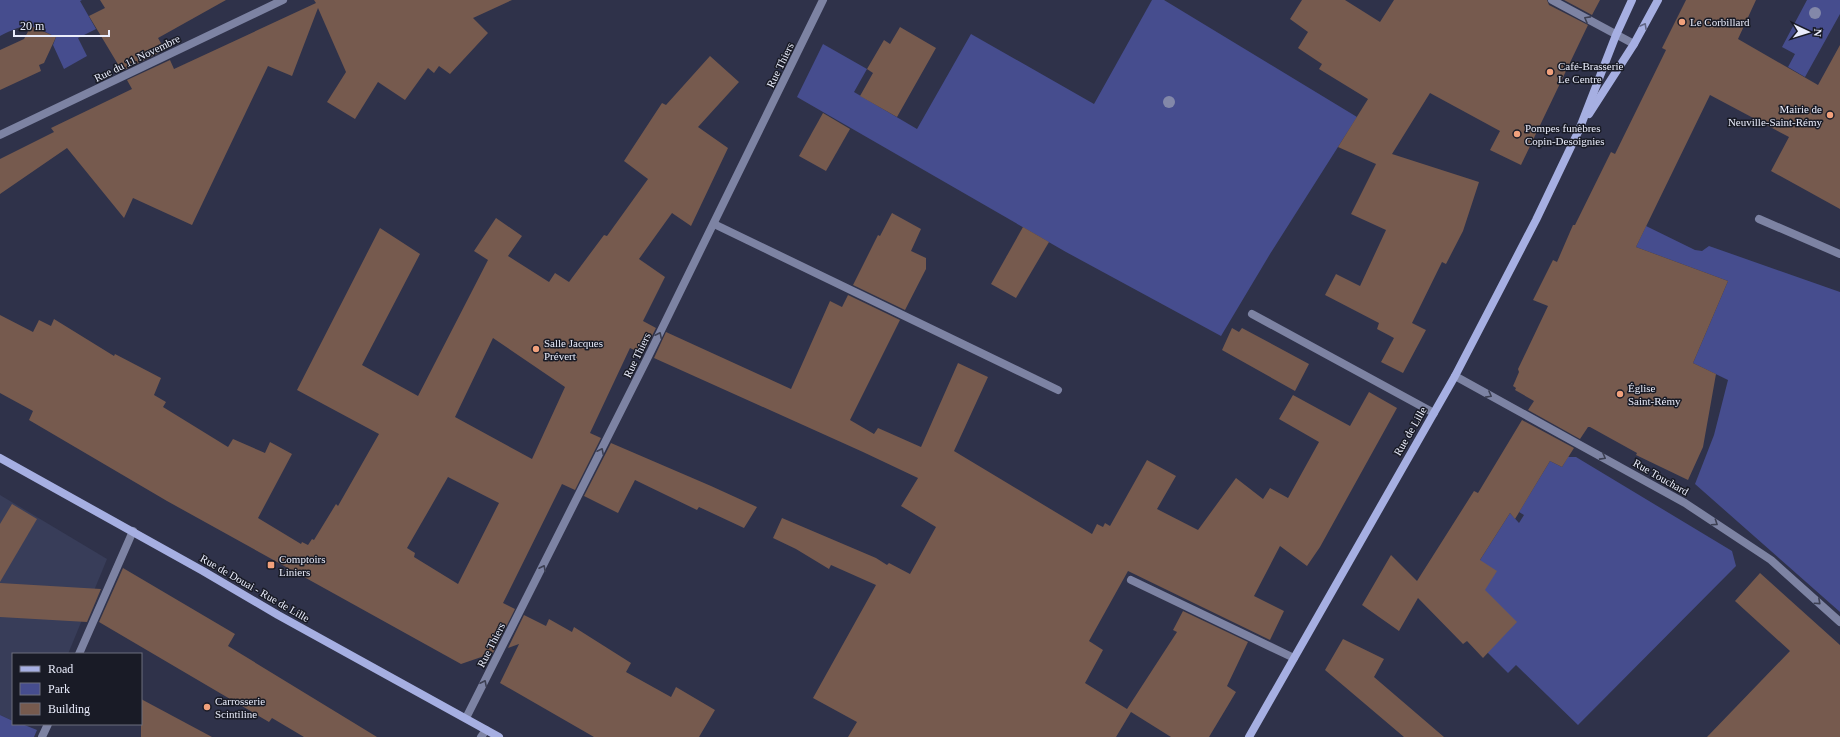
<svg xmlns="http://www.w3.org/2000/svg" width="1840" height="737" viewBox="0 0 1840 737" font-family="Georgia,serif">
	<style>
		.built { fill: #383d59 }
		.green { fill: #464d8e }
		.building { fill: #765a4e; fill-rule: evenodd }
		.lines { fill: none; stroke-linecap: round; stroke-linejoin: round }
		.service { stroke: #7d83a3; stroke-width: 8 }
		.minor { stroke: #7d83a3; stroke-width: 8 }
		.secondary { stroke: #a6afe2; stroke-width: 8 }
		.tree { fill: #8388a9 }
		.oneway { stroke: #3c3f52 }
		.oneway2 { stroke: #606584 }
		.poi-dot { fill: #f1a17c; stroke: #191b26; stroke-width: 1.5 }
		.labels { text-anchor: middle; stroke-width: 3; stroke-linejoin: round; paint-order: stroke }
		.poi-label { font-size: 11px; fill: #eaedfc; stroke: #191b26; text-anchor: start }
		.street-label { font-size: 11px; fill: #eaedfc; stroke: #191b26 }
	</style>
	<rect width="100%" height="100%" fill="#2f324a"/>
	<path class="built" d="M0,495L107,559L68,654H13V721L0,715Z"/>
	<g class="green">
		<path d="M0,0H82L80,1L96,29L78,38L87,56L64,69L53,45L56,37C27,24 29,22 0,36Z"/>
		<path d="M1152,0H1164L1357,117L1270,254L1221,336L1066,252L797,97L823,44L867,69L854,92L917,129L971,34L1094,104Z"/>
		<path d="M1807,0H1840V14L1805,77L1788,67L1795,54L1782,47Z"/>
		<path d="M1646,226L1695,250L1702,251L1709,246L1840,292V612L1695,484L1714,435L1728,380L1693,363L1728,281L1636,247Z"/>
		<path d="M1568,457H1576L1732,551L1736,566L1578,725L1516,665L1508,673L1488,653L1484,589L1480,560L1510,513L1519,523L1524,515L1519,512L1550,461L1562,467Z"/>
		<path d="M0,715L13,721V724H22L37,730L34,737H0Z"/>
	</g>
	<g class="building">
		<path d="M100,0H226L158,38L165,50L122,71L89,16L105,8Z"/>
		<path d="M314,0H512L473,18L488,33L450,74L439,66L434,73L428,68L405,100L378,82L355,119L327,102L346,72L318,8L292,76L268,66L192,225L133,198L124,218L67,148L0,194V159L54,132L51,128L132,89L127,80L170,60L174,69L316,3Z"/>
		<path d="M1302,0H1345L1380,22L1394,0H1547L1549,5L1588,25L1521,165L1490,150L1500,131L1430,93L1392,154L1479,182L1463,231L1446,264L1442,262L1412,323L1426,330L1403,373L1381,362L1394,338L1377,329L1379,323L1325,295L1336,274L1360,286L1386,230L1351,214L1376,164L1338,147L1368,99L1319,69L1322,64L1298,48L1308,32L1290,19Z"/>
		<path d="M1564,0H1600L1592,15Z"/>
		<path d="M1686,0H1756L1738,39L1818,85L1840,45V209L1771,171L1789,137L1710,95L1636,247L1728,281L1693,363L1716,374L1703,447L1688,480L1636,455L1637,453L1590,427H1588L1580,439L1528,410L1534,401L1515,390L1516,388L1513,386L1519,372L1518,369L1548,306L1533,300L1553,260L1557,262L1573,225H1575L1611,152L1615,154L1666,50L1662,48Z"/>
		<path d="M31,26L56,37L44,63L39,65L41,71L0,90V50L24,39Z"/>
		<path d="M900,27L936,48L897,117L860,96L873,73L867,69L884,40L890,44Z"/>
		<path d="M710,56L739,82L698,127L728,148L691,226L672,213L639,259L665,277L643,321L656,328L643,354L630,348L590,433L601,438L575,490L562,484L503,603L515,609L493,653L461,664L167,501L29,420L33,411L0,393V315L33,332L39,320L51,326L54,319L114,356L115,354L161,378L154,395L166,402L163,407L228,447L233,439L265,453L270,442L292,454L258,518L301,544L302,542L308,545L312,539L314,540L336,504L338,506L379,434L297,390L380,228L420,254L362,365L418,396L488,260L474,251L496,218L522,236L508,256L549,282L555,273L569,282L604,235L607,236L648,179L624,161L662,103L666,105ZM493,338L565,387L532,459L455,417ZM448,477L499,503L458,584L414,557L415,553L407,548Z"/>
		<path d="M823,113L850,129L826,171L799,156Z"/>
		<path d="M892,213L921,229L911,251L926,258V269L905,310L853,285L878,235L880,236Z"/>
		<path d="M1023,227L1049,242L1016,298L991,284Z"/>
		<path d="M848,295L900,320L850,420L874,434L878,428L921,447L958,363L988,377L954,451L1092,534L1097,524L1103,527L1105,523L1110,526L1147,460L1176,476L1157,509L1198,530L1236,478L1263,499L1270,488L1288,498L1319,442L1279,419L1293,395L1350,426L1369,392L1397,408L1320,547L1307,566L1280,546L1254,596L1284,611L1270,640L1128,571L1089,641L1103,650L1085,683L1127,709L1177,632L1173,630L1183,611L1248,642L1227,686L1236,692L1209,737H1171L1131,712L1116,737H848L857,722L813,698L876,585L831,565L829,569L796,549L773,538L782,518L876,558L887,565L889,563L910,574L936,527L901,506L918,478L863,452L654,358L666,332L791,389L830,301L842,307Z"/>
		<path d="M1232,328L1239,332L1242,328L1309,364L1295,391L1222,350Z"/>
		<path d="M1522,420L1574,448L1562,467L1550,461L1515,519L1510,513L1480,560L1497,571L1485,590L1517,622L1483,658L1467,641L1463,644L1418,598L1399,631L1362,605L1391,555L1417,581L1474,491L1478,493Z"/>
		<path d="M611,443L711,486L757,507L744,528L699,507L697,510L635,480L618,513L584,496Z"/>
		<path d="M12,504L37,519L0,582V524Z"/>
		<path d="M123,568L235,634L228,646L377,737H304L272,718L269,722L99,622Z"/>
		<path d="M1760,573L1840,645V737H1707L1790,651L1735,601Z"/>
		<path d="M0,583L101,589L87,622L0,617Z"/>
		<path d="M524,615L546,626L549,619L572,632L574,627L631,663L626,672L671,697L676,687L715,710L699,737H594L500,683L519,644L508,648Z"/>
		<path d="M1343,639L1384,659L1374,677L1444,737H1404L1325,670Z"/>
		<path d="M141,699L212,737H141Z"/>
	</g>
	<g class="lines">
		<g class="service">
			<path d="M0,135L283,0"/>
			<path d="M1759,219L1840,254"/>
			<path d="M714,224L1058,390"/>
			<path d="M1252,314L1434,413"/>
			<path d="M1455,376L1685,503L1771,560L1840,622"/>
			<path d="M1131,580L1294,658"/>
			<path d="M79,654L133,531"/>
			<path d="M466,718L647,359L823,0"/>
			<path d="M42,737L48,724"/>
			<path d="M481,737L486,730"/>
		</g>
		<path class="minor" d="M1552,0L1634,44"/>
		<g class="secondary">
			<path d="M1589,114L1634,44L1658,0"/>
			<path d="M0,458L203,571L278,615L499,737"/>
			<path d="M1249,737L1455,376L1536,220L1579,130L1616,35L1632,0"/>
		</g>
	</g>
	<g class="tree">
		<circle cx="1815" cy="13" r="6"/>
		<circle cx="1169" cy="102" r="6"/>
	</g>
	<defs><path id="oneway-chevron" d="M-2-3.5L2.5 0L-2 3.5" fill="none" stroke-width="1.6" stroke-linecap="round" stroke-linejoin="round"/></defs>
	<g class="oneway">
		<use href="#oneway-chevron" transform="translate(1587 19) rotate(-151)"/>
		<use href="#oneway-chevron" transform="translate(659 335) rotate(-64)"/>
		<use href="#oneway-chevron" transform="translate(1489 395) rotate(29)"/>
		<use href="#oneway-chevron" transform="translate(601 451) rotate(-63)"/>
		<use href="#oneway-chevron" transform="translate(1603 457) rotate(29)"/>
		<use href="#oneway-chevron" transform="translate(1715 523) rotate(34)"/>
		<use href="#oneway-chevron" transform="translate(543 568) rotate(-63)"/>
		<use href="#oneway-chevron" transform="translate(1818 602) rotate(42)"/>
		<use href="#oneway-chevron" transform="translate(484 683) rotate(-63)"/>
	</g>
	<use class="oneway2" href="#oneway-chevron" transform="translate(1644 26) rotate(-61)"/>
	<g class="poi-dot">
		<circle cx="1682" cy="22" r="4"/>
		<circle cx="1550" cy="72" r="4"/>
		<circle cx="1830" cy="115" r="4"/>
		<circle cx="1517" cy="134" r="4"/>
		<circle cx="536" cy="349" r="4"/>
		<circle cx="1620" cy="394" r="4"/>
		<rect x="267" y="561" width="8" height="8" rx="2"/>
		<circle cx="207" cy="707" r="4"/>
	</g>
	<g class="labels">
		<g class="poi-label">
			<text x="1690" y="26">Le Corbillard</text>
			<text x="1558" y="70">Café-Brasserie<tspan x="1558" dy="13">Le Centre</tspan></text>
			<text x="1822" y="113" text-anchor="end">Mairie de<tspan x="1822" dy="13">Neuville-Saint-Rémy</tspan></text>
			<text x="1525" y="132">Pompes funèbres<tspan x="1525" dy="13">Copin-Desoignies</tspan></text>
			<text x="544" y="347">Salle Jacques<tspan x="544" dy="13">Prévert</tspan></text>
			<text x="1628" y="392">Église<tspan x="1628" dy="13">Saint-Rémy</tspan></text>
			<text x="279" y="563">Comptoirs<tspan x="279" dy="13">Liniers</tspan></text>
			<text x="215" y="705">Carrosserie<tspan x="215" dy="13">Scintiline</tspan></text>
		</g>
		<g class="street-label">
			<text transform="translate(137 58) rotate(-26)" y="4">Rue du 11 Novembre</text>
			<text transform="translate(780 65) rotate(-64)" y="4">Rue Thiers</text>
			<text transform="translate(637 355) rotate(-64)" y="4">Rue Thiers</text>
			<text transform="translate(1410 431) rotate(-60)" y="4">Rue de Lille</text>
			<text transform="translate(1661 477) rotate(30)" y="4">Rue Touchard</text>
			<text transform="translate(255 588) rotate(30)" y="4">Rue de Douai - Rue de Lille</text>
			<text transform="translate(491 645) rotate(-63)" y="4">Rue Thiers</text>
		</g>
	</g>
	<rect x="12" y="653" width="130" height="72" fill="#191b26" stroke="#6d6f7c"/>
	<rect x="20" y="666" width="20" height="6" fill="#a6afe2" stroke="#6d6f7c"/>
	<text x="48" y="673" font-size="12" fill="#eaedfc">Road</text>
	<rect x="20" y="683" width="20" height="12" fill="#464d8e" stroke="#6d6f7c"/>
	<text x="48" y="693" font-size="12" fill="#eaedfc">Park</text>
	<rect x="20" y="703" width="20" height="12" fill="#765a4e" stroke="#6d6f7c"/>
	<text x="48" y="713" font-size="12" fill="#eaedfc">Building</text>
	<g transform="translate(1808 32) rotate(94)" stroke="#191b26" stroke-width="3" paint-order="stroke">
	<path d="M0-3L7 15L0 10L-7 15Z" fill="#eaedfc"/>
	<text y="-6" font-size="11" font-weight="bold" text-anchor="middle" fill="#eaedfc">N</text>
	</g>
	<path d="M14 30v6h95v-6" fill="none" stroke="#eaedfc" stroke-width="2"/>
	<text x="20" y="30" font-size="12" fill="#eaedfc" stroke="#191b26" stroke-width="3" paint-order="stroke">20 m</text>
</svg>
